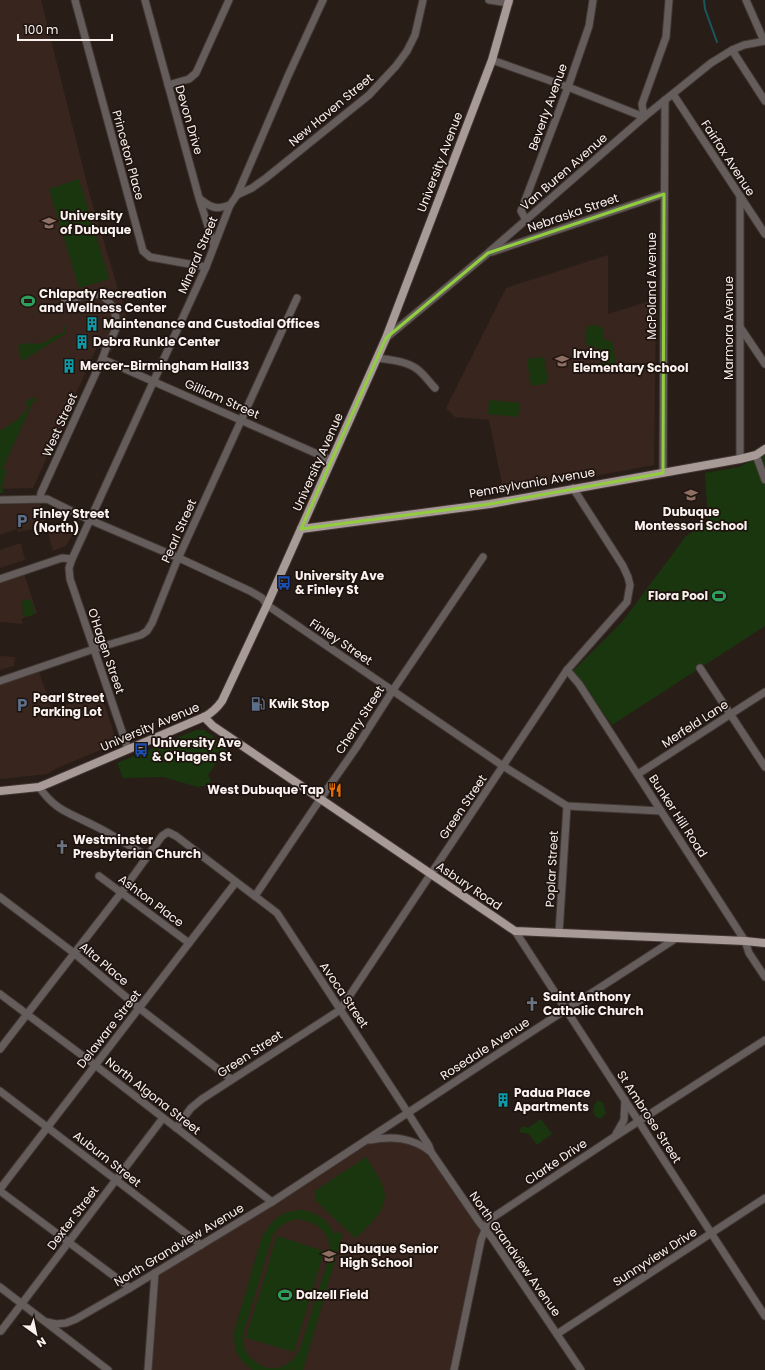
<svg xmlns="http://www.w3.org/2000/svg" width="765" height="1370" viewBox="0 0 765 1370" font-family="Poppins,sans-serif">
	<style>
		.built { fill: #37251e }
		.green { fill: #19360e; fill-rule: evenodd }
		.lines { fill: none; stroke-linecap: round; stroke-linejoin: round }
		.stream { stroke: #1a585f; stroke-width: 2 }
		.minor-casing { stroke: #423732; stroke-width: 9 }
		.major-casing { stroke: #423732; stroke-width: 10 }
		.minor { stroke: #645d5b; stroke-width: 7 }
		.major { stroke: #a89a96; stroke-width: 8 }
		.marked { fill: none; stroke: #91cd3f; stroke-width: 3; stroke-linejoin: round }
		.labels { text-anchor: middle; stroke-width: 3.5; stroke-linejoin: round; paint-order: stroke }
		.street-label { font-size: 12px; fill: #faf2ef; stroke: #1f140f }
		.poi-label { font-size: 12px; font-weight: bold; fill: #faf2ef; stroke: #1f140f; text-anchor: start }
	</style>
	<rect width="100%" height="100%" fill="#291d18"/>
	<g class="built">
		<path d="M0,0H41L89,192L128,322L123,325L111,353L97,347L33,488L0,489Z"/>
		<path d="M608,255V314L656,299L654,465L504,493L489,420L455,417L446,408L506,288Z"/>
		<path d="M40,503L46,527L18,532L17,529L0,535V505Z"/>
		<path d="M80,521L66,546L53,551L48,532Z"/>
		<path d="M21,543L25,560L0,568V550Z"/>
		<path d="M24,574L37,613L21,619L23,624L0,622V583Z"/>
		<path d="M0,656L15,657L14,666L0,670Z"/>
		<path d="M39,672L52,709L101,694L117,743L53,770L48,774L0,779V685Z"/>
		<path d="M401,1138L431,1152L483,1226L454,1370H148L155,1273L367,1140Z"/>
	</g>
	<g class="green">
		<path d="M79,179L109,279L79,288L49,189Z"/>
		<path d="M63,324H64L66,332L64,335L22,361L18,350L20,349L18,345L27,343L35,344L42,343L47,341L54,336L64,333Z"/>
		<path d="M593,325L602,327L604,331V339L612,342L616,363L612,372L602,367L598,347C591,348 589,347 585,341L587,327Z"/>
		<path d="M544,357L548,383L531,386L527,359Z"/>
		<path d="M32,397L39,401H38L34,400L3,468L7,471L3,481V493H0V489H1L0,482V431L17,420L29,407L25,404L29,399Z"/>
		<path d="M489,400L520,403L518,417L488,414Z"/>
		<path d="M765,453V626L612,725L573,671L622,622L686,536L708,523L705,473L739,467Z"/>
		<path d="M29,599L31,600L35,613L31,616L25,617L23,615L22,602L23,601Z"/>
		<path d="M196,730H204L228,747L208,775L211,781L209,785L197,787L164,777L123,778L117,763Z"/>
		<path d="M598,1100L603,1103L606,1113L601,1119C591,1117 591,1106 598,1100Z"/>
		<path d="M541,1119L552,1134L537,1145L529,1134L519,1132L522,1126L528,1128Z"/>
		<path d="M366,1157C372,1167 380,1178 384,1190C390,1207 367,1229 355,1238L316,1201L315,1191Z"/>
		<path d="M302,1210C320,1214 326,1219 335,1234L336,1232L343,1234L303,1370H294V1369L291,1370H252C237,1357 234,1352 234,1332L262,1237C273,1219 280,1211 302,1210ZM296,1219C316,1221 331,1231 330,1254L299,1351C294,1359 287,1366 277,1368C261,1370 244,1357 243,1341C242,1338 243,1335 244,1332L272,1237C278,1226 284,1223 296,1219Z"/>
		<path d="M277,1236L324,1251L294,1352L246,1338Z"/>
	</g>
	<g class="lines">
		<path class="stream" d="M704,0L705,9L717,42"/>
		<defs>
			<g id="minor">
				<path d="M75,0L143,251L150,257L206,267"/>
				<path d="M145,0L199,198L214,245"/>
				<path d="M489,0L509,3"/>
				<path d="M746,0L764,41"/>
				<path d="M732,50L765,101"/>
				<path d="M492,60L568,87L644,117"/>
				<path d="M168,85L189,79L196,73L229,0"/>
				<path d="M673,94L765,234"/>
				<path d="M644,117L642,104L666,37L669,0"/>
				<path d="M237,195L252,188L266,178L369,95L396,66L407,51L415,35L423,0"/>
				<path d="M200,199C211,208 217,210 230,205"/>
				<path d="M526,220L521,211L568,87L589,26L593,0"/>
				<path d="M492,252L664,194"/>
				<path d="M740,327L765,364"/>
				<path d="M386,338L488,253L644,117L711,63L732,50L744,45L765,41"/>
				<path d="M377,358C391,360 406,361 417,369C424,374 429,382 435,388"/>
				<path d="M103,360L107,361L331,460"/>
				<path d="M756,455L765,480"/>
				<path d="M740,459V196"/>
				<path d="M663,473L665,100"/>
				<path d="M40,499L41,493L99,366C103,359 104,353 107,346C110,340 115,333 116,327C118,313 109,295 95,294C85,294 74,299 65,301"/>
				<path d="M0,500L47,499L90,520L179,558L250,591L262,598L267,605L503,766L567,806L661,811"/>
				<path d="M72,559L69,568L70,579L128,749"/>
				<path d="M0,579L62,558L72,559L206,267L230,205L237,195L288,76L323,0"/>
				<path d="M700,668L765,767"/>
				<path d="M567,670L579,684L661,811L745,941L749,953L765,977"/>
				<path d="M0,681L94,649L141,635L147,631L152,623L176,563L297,298"/>
				<path d="M638,774L765,692"/>
				<path d="M39,787C56,811 68,812 93,825C112,834 129,846 147,856"/>
				<path d="M99,876L189,943"/>
				<path d="M255,896L321,798L356,748L393,690L483,557"/>
				<path d="M0,897L74,953L139,1008L231,1079"/>
				<path d="M515,931L765,1316"/>
				<path d="M559,933L567,806"/>
				<path d="M0,994L95,1065L272,1202"/>
				<path d="M0,1049L121,893L162,836L168,832L176,836L277,913L408,1113L429,1146L431,1152"/>
				<path d="M0,1091L201,1245"/>
				<path d="M176,1128L191,1108L202,1099L340,1010L567,670L627,602L630,585L628,577L623,566L573,488"/>
				<path d="M616,1134L624,1120L625,1100"/>
				<path d="M370,1140C392,1136 412,1137 431,1152L479,1222L492,1238L581,1370"/>
				<path d="M0,1189L236,882"/>
				<path d="M0,1191L130,1288"/>
				<path d="M0,1287L108,1370"/>
				<path d="M47,1322L56,1324L66,1323L76,1319L130,1288L272,1202L502,1051L675,939"/>
				<path d="M1,1331L163,1118"/>
				<path d="M557,1334L765,1198"/>
				<path d="M148,1370L155,1273"/>
				<path d="M454,1370L481,1240L489,1220L611,1139L765,1040"/>
			</g>
			<g id="major">
				<path d="M301,529L490,504L740,459L756,455L765,449"/>
				<path d="M204,717L213,726L515,931L745,941L765,943"/>
				<path d="M0,791L39,787L49,783L204,717C212,713 217,708 222,701L267,605L386,338L492,60L509,0"/>
			</g>
		</defs>
		<use href="#minor" class="minor-casing"/>
		<use href="#major" class="major-casing"/>
		<use href="#minor" class="minor"/>
		<use href="#major" class="major"/>
	</g>
	<path class="marked" d="M664,194L663,473L490,504L301,529L386,338L488,253Z"/>
	<defs>
		<symbol id="university-bare" viewBox="-9 -9 18 18"><path d="M0-5L7-2L0 1L-7-2ZM-4 1L0 2.5L4 1V4Q0 6-4 4Z" fill="#8d6e63" stroke="#1f140f" stroke-width="2.5" paint-order="stroke"/></symbol>
		<symbol id="stadium-bare" viewBox="-9 -9 18 18"><path d="M0-5a6.5 5 0 1 0 0 10a6.5 5 0 1 0 0-10ZM-3.5-1.8h7v3.6h-7Z" fill="#2e9e5b" stroke="#1f140f" stroke-width="2.5" paint-order="stroke"/></symbol>
		<symbol id="building-bare" viewBox="-9 -9 18 18"><path d="M-4-6H4V6H1V3H-1V6H-4ZM-2.5-4.3h1.7v1.8h-1.7ZM.8-4.3h1.7v1.8H.8ZM-2.5-1h1.7V.8h-1.7ZM.8-1h1.7V.8H.8Z" fill="#0f9aa8" stroke="#1f140f" stroke-width="2.5" paint-order="stroke"/></symbol>
		<symbol id="school-bare" viewBox="-9 -9 18 18"><path d="M0-5L7-2L0 1L-7-2ZM-4 1L0 2.5L4 1V4Q0 6-4 4Z" fill="#8d6e63" stroke="#1f140f" stroke-width="2.5" paint-order="stroke"/></symbol>
		<symbol id="parking-bare" viewBox="-9 -9 18 18"><path d="M-3.5-5.5H1a3.5 3.5 0 0 1 0 7H-1V5.5H-3.5ZM-1-3.4V-.6H.8a1.4 1.4 0 0 0 0-2.8Z" fill="#5c6f8a" stroke="#1f140f" stroke-width="2.5" paint-order="stroke"/></symbol>
		<symbol id="bus-bare" viewBox="-9 -9 18 18"><path d="M-5-6H5V4H4V6H2V4H-2V6H-4V4H-5ZM-3.5-4V0h7V-4ZM-3.5 1.2v1.5H-2V1.2ZM2 1.2v1.5H3.5V1.2Z" fill="#1a4fb4" stroke="#1f140f" stroke-width="2.5" paint-order="stroke"/></symbol>
		<symbol id="fuel-bare" viewBox="-9 -9 18 18"><path d="M-5.5-6h7V0h2V4h1.3V-2.5L3-4.5l.8-.8L6-3V5H2.5V1h-1V6h-7ZM-4.2-4.7v3.2H.2V-4.7Z" fill="#5c6f8a" stroke="#1f140f" stroke-width="2.5" paint-order="stroke"/></symbol>
		<symbol id="restaurant-bare" viewBox="-9 -9 18 18"><path d="M-5-6h1v4h1v-4h1v4h1v-4h1v5L-1.5 .5V6h-2V.5L-5-1ZM5-6V6H3V1.5H1.5Q1.5-4 5-6Z" fill="#e8710a" stroke="#1f140f" stroke-width="2.5" paint-order="stroke"/></symbol>
		<symbol id="church-bare" viewBox="-9 -9 18 18"><path d="M-1.2-6h2.4v3.5h3.3v2.4h-3.3V6h-2.4V-.1h-3.3v-2.4h3.3Z" fill="#6b7280" stroke="#1f140f" stroke-width="2.5" paint-order="stroke"/></symbol>
	</defs>
	<g fill-rule="evenodd">
		<use href="#university-bare" x="39" y="213" width="20" height="20"/>
		<use href="#stadium-bare" x="18" y="291" width="20" height="20"/>
		<use href="#building-bare" x="82" y="314" width="20" height="20"/>
		<use href="#building-bare" x="72" y="332" width="20" height="20"/>
		<use href="#school-bare" x="552" y="351" width="20" height="20"/>
		<use href="#building-bare" x="59" y="356" width="20" height="20"/>
		<use href="#school-bare" x="681" y="485" width="20" height="20"/>
		<use href="#parking-bare" x="12" y="511" width="20" height="20"/>
		<use href="#bus-bare" x="274" y="573" width="20" height="20"/>
		<use href="#stadium-bare" x="709" y="586" width="20" height="20"/>
		<use href="#fuel-bare" x="248" y="694" width="20" height="20"/>
		<use href="#parking-bare" x="12" y="695" width="20" height="20"/>
		<use href="#bus-bare" x="131" y="740" width="20" height="20"/>
		<use href="#restaurant-bare" x="325" y="780" width="20" height="20"/>
		<use href="#church-bare" x="52" y="837" width="20" height="20"/>
		<use href="#church-bare" x="522" y="994" width="20" height="20"/>
		<use href="#building-bare" x="493" y="1090" width="20" height="20"/>
		<use href="#school-bare" x="319" y="1246" width="20" height="20"/>
		<use href="#stadium-bare" x="275" y="1285" width="20" height="20"/>
	</g>
	<g class="labels">
		<g class="street-label">
			<text transform="translate(548 107) rotate(-70)" y="4">Beverly Avenue</text>
			<text transform="translate(331 110) rotate(-40)" y="4">New Haven Street</text>
			<text transform="translate(189 120) rotate(74)" y="4">Devon Drive</text>
			<text transform="translate(128 155) rotate(75)" y="4">Princeton Place</text>
			<text transform="translate(728 158) rotate(57)" y="4">Fairfax Avenue</text>
			<text transform="translate(440 162) rotate(-69)" y="4">University Avenue</text>
			<text transform="translate(564 172) rotate(-41)" y="4">Van Buren Avenue</text>
			<text transform="translate(573 213) rotate(-19)" y="4">Nebraska Street</text>
			<text transform="translate(198 255) rotate(-67)" y="4">Mineral Street</text>
			<text transform="translate(652 286) rotate(-90)" y="4">McPoland Avenue</text>
			<text transform="translate(729 328) rotate(-90)" y="4">Marmora Avenue</text>
			<text transform="translate(222 399) rotate(24)" y="4">Gilliam Street</text>
			<text transform="translate(60 425) rotate(-66)" y="4">West Street</text>
			<text transform="translate(318 462) rotate(-66)" y="4">University Avenue</text>
			<text transform="translate(532 483) rotate(-10)" y="4">Pennsylvania Avenue</text>
			<text transform="translate(179 531) rotate(-66)" y="4">Pearl Street</text>
			<text transform="translate(341 642) rotate(34)" y="4">Finley Street</text>
			<text transform="translate(106 651) rotate(71)" y="4">O'Hagen Street</text>
			<text transform="translate(360 720) rotate(-57)" y="4">Cherry Street</text>
			<text transform="translate(695 724) rotate(-33)" y="4">Merfeld Lane</text>
			<text transform="translate(150 727) rotate(-23)" y="4">University Avenue</text>
			<text transform="translate(463 807) rotate(-56)" y="4">Green Street</text>
			<text transform="translate(678 816) rotate(57)" y="4">Bunker Hill Road</text>
			<text transform="translate(552 869) rotate(-87)" y="4">Poplar Street</text>
			<text transform="translate(469 886) rotate(34)" y="4">Asbury Road</text>
			<text transform="translate(151 901) rotate(37)" y="4">Ashton Place</text>
			<text transform="translate(104 964) rotate(40)" y="4">Alta Place</text>
			<text transform="translate(344 995) rotate(56)" y="4">Avoca Street</text>
			<text transform="translate(109 1029) rotate(-52)" y="4">Delaware Street</text>
			<text transform="translate(485 1049) rotate(-33)" y="4">Rosedale Avenue</text>
			<text transform="translate(250 1054) rotate(-33)" y="4">Green Street</text>
			<text transform="translate(153 1096) rotate(38)" y="4">North Algona Street</text>
			<text transform="translate(649 1117) rotate(57)" y="4">St Ambrose Street</text>
			<text transform="translate(107 1159) rotate(38)" y="4">Auburn Street</text>
			<text transform="translate(556 1162) rotate(-34)" y="4">Clarke Drive</text>
			<text transform="translate(73 1218) rotate(-53)" y="4">Dexter Street</text>
			<text transform="translate(179 1245) rotate(-31)" y="4">North Grandview Avenue</text>
			<text transform="translate(515 1254) rotate(55)" y="4">North Grandview Avenue</text>
			<text transform="translate(655 1257) rotate(-33)" y="4">Sunnyview Drive</text>
		</g>
		<g class="poi-label">
			<text x="60" y="220">University<tspan x="60" dy="14">of Dubuque</tspan></text>
			<text x="39" y="298">Chlapaty Recreation<tspan x="39" dy="14">and Wellness Center</tspan></text>
			<text x="103" y="328">Maintenance and Custodial Offices</text>
			<text x="93" y="346">Debra Runkle Center</text>
			<text x="573" y="358">Irving<tspan x="573" dy="14">Elementary School</tspan></text>
			<text x="80" y="370">Mercer-Birmingham Hall33</text>
			<text x="691" y="516" text-anchor="middle">Dubuque<tspan x="691" dy="14">Montessori School</tspan></text>
			<text x="33" y="518">Finley Street<tspan x="33" dy="14">(North)</tspan></text>
			<text x="295" y="580">University Ave<tspan x="295" dy="14">&amp; Finley St</tspan></text>
			<text x="708" y="600" text-anchor="end">Flora Pool</text>
			<text x="33" y="702">Pearl Street<tspan x="33" dy="14">Parking Lot</tspan></text>
			<text x="269" y="708">Kwik Stop</text>
			<text x="152" y="747">University Ave<tspan x="152" dy="14">&amp; O'Hagen St</tspan></text>
			<text x="324" y="794" text-anchor="end">West Dubuque Tap</text>
			<text x="73" y="844">Westminster<tspan x="73" dy="14">Presbyterian Church</tspan></text>
			<text x="543" y="1001">Saint Anthony<tspan x="543" dy="14">Catholic Church</tspan></text>
			<text x="514" y="1097">Padua Place<tspan x="514" dy="14">Apartments</tspan></text>
			<text x="340" y="1253">Dubuque Senior<tspan x="340" dy="14">High School</tspan></text>
			<text x="296" y="1299">Dalzell Field</text>
		</g>
	</g>
	<g transform="translate(36 1334) rotate(147)" stroke="#1f140f" stroke-width="3" paint-order="stroke">
	<path d="M0-3L7 15L0 10L-7 15Z" fill="#faf2ef"/>
	<text y="-6" font-size="11" font-weight="bold" text-anchor="middle" fill="#faf2ef">N</text>
	</g>
	<path d="M18 34v6h94v-6" fill="none" stroke="#faf2ef" stroke-width="2"/>
	<text x="24" y="34" font-size="12" fill="#faf2ef" stroke="#1f140f" stroke-width="3" paint-order="stroke">100 m</text>
</svg>
